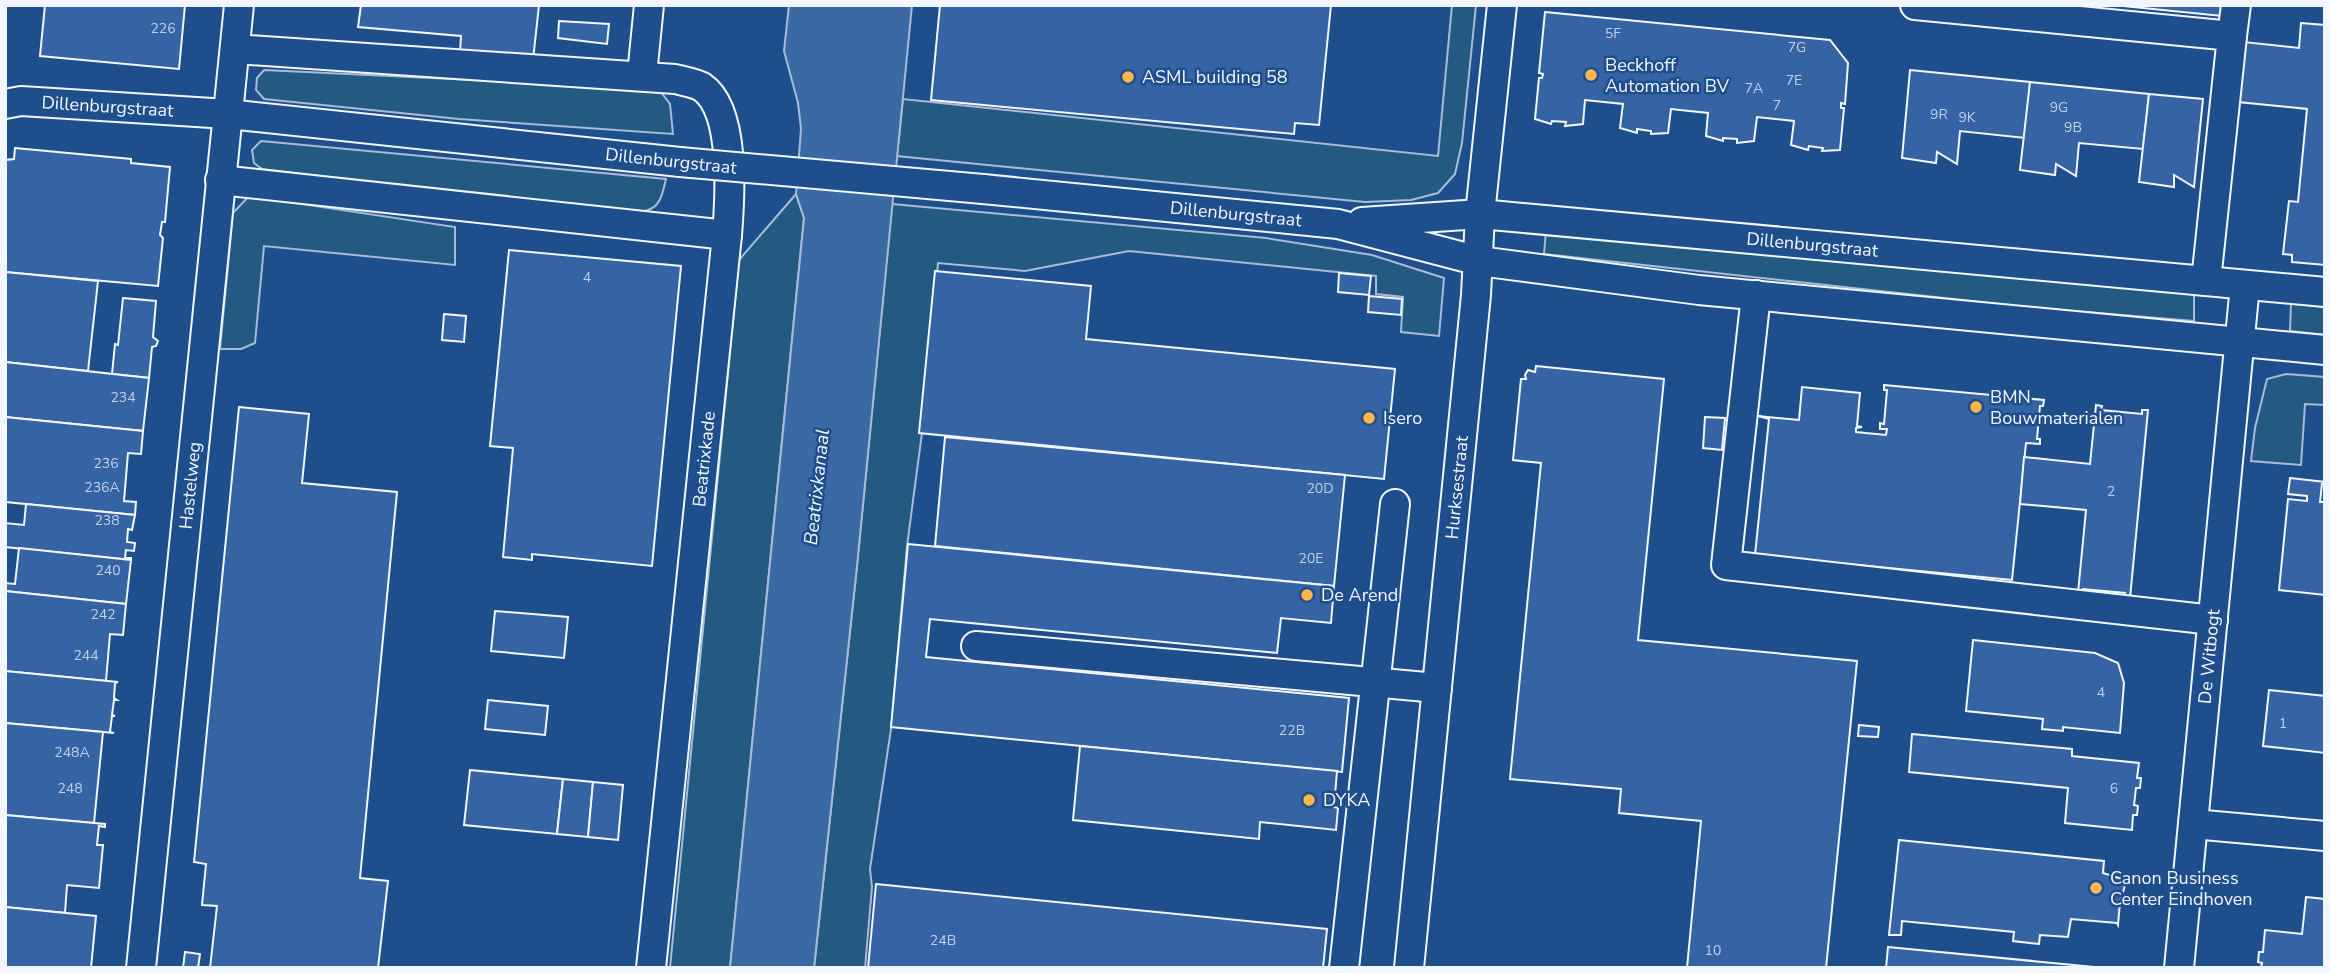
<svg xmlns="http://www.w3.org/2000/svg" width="2330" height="973" viewBox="0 0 2330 973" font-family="'Nunito Sans',sans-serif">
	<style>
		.green { fill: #245a82; stroke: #a8bbd7; stroke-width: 2 }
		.water { fill: #3b69a3; stroke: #a8bbd7; stroke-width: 2 }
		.building { fill: #3563a3; stroke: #f2f6ff; stroke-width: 2 }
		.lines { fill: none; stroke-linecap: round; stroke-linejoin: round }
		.minor-casing { stroke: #f2f6ff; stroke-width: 32 }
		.minor { stroke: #1f4e8c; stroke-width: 28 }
		.minor-bridge-casing { stroke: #f2f6ff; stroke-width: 32; stroke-linecap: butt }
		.minor-bridge { stroke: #1f4e8c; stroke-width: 28 }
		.poi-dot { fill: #ffb74d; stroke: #1f4e8c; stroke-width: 2.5 }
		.labels { text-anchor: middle; stroke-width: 5; stroke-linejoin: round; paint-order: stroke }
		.number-label { font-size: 14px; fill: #c3d1e8 }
		.poi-label { font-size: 18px; fill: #f2f6ff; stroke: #1f4e8c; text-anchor: start }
		.street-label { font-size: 18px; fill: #f2f6ff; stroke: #1f4e8c }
		.water-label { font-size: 19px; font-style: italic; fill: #f2f6ff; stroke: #1f4e8c }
	</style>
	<rect width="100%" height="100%" fill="#1f4e8c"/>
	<g class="green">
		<path d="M1452,5H1476L1462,143L1455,174L1438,193L1411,200L1365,202L897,156L903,99L1438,156Z"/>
		<path d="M264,70L537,83L660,91L670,104L673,134L459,119L264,99L256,90L257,78Z"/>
		<path d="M261,141L666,179C660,205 658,210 632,214L262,169L254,163L252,150Z"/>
		<path d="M796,194L804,218L730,968H670L739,260Z"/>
		<path d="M249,196L455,227V265L264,246L255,343L241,349H220L233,213Z"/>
		<path d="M892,204L1266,238L1372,255L1444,278L1439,336L1401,332L1403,297L1376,294V276L1129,251L1025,271L938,263L922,433L907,546L891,729L870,869L872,887L865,968H814L857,566Z"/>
		<path d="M1546,231L1707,249L2194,294V321L2026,307L1544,254Z"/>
		<path d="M2291,303L2325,307V335L2290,331Z"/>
		<path d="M2286,374L2325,377V405L2305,404L2301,465L2251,461L2255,428L2267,379Z"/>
	</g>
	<path class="water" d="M789,5H912L857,566L814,968H730L804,218L796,194L801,129L798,103L784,51Z"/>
	<g class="building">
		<path d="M45,5H185L179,69L40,56Z"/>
		<path d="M361,5H539L533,60L460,53L461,36L358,27Z"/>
		<path d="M940,5H1331L1319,125L1295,123L1294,134L931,100Z"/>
		<path d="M2113,5H2223L2222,16Z"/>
		<path d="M1545,12L1830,40L1848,63L1845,104L1841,103V108H1844L1840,150L1822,151L1823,148L1809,146L1808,150L1791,145L1794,121L1757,117L1754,141L1737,143V139L1723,138V141L1706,136L1708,113L1671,109L1668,133L1651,134V131L1637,129V133L1620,128L1623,104L1585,100L1583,124L1565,126L1566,122L1552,121L1551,124L1535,119L1539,78H1542L1543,74L1539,73Z"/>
		<path d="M559,21L609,24L607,44L558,38Z"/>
		<path d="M2301,23L2325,25V265L2292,262V255L2283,254L2289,201L2298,202L2307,109L2238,102L2244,42L2299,48Z"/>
		<path d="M1910,70L2030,82L2025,138L1960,131L1957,164L1937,152L1936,163L1902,158Z"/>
		<path d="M2030,82L2149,94L2143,149L2079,143L2076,176L2056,164L2055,175L2020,170Z"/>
		<path d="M2149,94L2203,99L2194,187L2174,175V187L2139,182Z"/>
		<path d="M15,148L131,159V163L170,167L165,222H162L160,235L163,238L158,286L5,272V160L14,159Z"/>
		<path d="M509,250L681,266L652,566L532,554V560L503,557L513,448L490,446Z"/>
		<path d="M935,271L1091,286L1086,339L1395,369L1384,479L919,433Z"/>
		<path d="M5,272L98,281L88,371L5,362Z"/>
		<path d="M1339,273L1371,276L1369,295L1338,292Z"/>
		<path d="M1369,296L1402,299L1401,315L1368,312Z"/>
		<path d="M123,298L156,301L153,337L158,341L156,346L152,347L149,378L112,374L115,344L118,345Z"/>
		<path d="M444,314L466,316L464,342L442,340Z"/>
		<path d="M5,362L149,378L143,431L5,417Z"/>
		<path d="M1536,366L1664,379L1638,640L1857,661L1826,968H1687L1701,821L1619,813L1621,789L1510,779L1541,463L1513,460L1521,379H1526L1525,375L1528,370L1535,372Z"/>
		<path d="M1884,385L2044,400L2043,406H2040L2037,439H2040V444L2026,443L2012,580L1755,555L1769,419L1758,416L1799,420L1802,387L1860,393L1857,426L1862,427L1856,428V432L1886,435L1887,429H1880V423L1884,424L1887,390H1884Z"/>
		<path d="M2096,405L2102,406L2101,410L2142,414V410H2148L2130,598L2124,597L2125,593L2083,589V593H2078L2086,510L2020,504L2024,457L2090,464Z"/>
		<path d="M239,407L309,414L302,483L397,492L360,878L388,881L378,968H210L217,906L202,905L206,864L194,862Z"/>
		<path d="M5,417L143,431L141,454L128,453L124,501L136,502L135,515L6,502Z"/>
		<path d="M1705,417L1725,418L1722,450L1703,448Z"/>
		<path d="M945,437L1345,475L1334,586L935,546Z"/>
		<path d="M2290,478L2325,482V484H2322L2320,502H2325V595L2279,590L2288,499L2307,501V496L2288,494Z"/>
		<path d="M26,504L135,515L132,530L128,529L127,542L135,543L134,551L126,550L125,558H131V560L5,547V523L24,525Z"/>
		<path d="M908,544L1334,586L1331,623L1281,618L1277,653L930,619L926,657L1349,698L1342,772L891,727Z"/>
		<path d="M19,548L131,560L126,604L5,591V583L15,584Z"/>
		<path d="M5,591L126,604L123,635L110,634L106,681L5,671Z"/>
		<path d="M495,611L568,617L564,658L491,651Z"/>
		<path d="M1973,640L2095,653L2118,663L2124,683L2120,733L2063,727V731L2042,729L2043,719L1966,711Z"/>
		<path d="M5,671L118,682L115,683L114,698L117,700H114L112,715L115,716H112L110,732L114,733L5,723Z"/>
		<path d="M2269,690L2325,696V753L2263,746Z"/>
		<path d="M488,700L548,706L545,735L485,729Z"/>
		<path d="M5,723L103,732L94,823L5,815Z"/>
		<path d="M1859,725L1879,727L1878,737L1858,736Z"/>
		<path d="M1912,734L2072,749V756L2139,763L2137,778H2141L2140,788H2136L2134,805L2138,806L2137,815H2133L2132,830L2065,823L2068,788L1909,772Z"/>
		<path d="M1080,746L1337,771L1334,807L1338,808L1336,830L1260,822L1259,839L1073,820Z"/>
		<path d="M470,770L563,779L557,834L464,825Z"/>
		<path d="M563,779L593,782L588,837L557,834Z"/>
		<path d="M593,782L623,785L618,840L588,837Z"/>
		<path d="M5,815L105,824V827L99,826L97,845H103L99,888L67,885L65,913L5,907Z"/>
		<path d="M1899,840L2104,861L2103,873L2125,880L2127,879L2120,902L2118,925L2117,923L2071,919L2068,937L2040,935L2039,944L2013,941L2014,932L1902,921L1901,935H1889Z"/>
		<path d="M876,884L1327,929L1323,968H868Z"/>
		<path d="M2306,897L2325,899V968H2261L2262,963L2258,962L2259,952H2263L2265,930L2302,934Z"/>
		<path d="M5,907L96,916L91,968H5Z"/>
		<path d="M1888,947L2105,968H1886Z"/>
		<path d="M185,952L200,954L198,968H183Z"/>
	</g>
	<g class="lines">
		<defs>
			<g id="minor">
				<path d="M1915,5L2232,36L2206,281"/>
				<path d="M2232,36L2236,5"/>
				<path d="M235,49L675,79C683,81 695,83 702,87C736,110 730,199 727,235L651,968"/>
				<path d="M642,75L649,5"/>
				<path id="s1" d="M5,104L21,101L228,114L680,162"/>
				<path d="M220,180L727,235"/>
				<path id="s2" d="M983,189L1338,224L1479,261L1699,290L2325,350"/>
				<path id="s3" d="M1362,222L1480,214L2325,292"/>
				<path d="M1756,295L1726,565L2213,620"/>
				<path d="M976,646L1437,688"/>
				<path d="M2193,824L2325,836"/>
				<path id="s4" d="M141,968L239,5"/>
				<path d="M1344,968L1395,504"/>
				<path id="s5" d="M1409,968L1476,295L1480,214L1502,5"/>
				<path id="s6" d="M2179,968L2245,285"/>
			</g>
		</defs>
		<use href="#minor" class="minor-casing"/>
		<use href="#minor" class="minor"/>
		<defs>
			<path id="minor-bridge" d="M680,162L983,189"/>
		</defs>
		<use href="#minor-bridge" class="minor-bridge-casing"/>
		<use href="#minor-bridge" class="minor-bridge"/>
	</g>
	<g class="poi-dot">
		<circle cx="1591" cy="75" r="7"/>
		<circle cx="1128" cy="77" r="7"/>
		<circle cx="1976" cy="407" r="7"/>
		<circle cx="1369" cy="418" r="7"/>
		<circle cx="1307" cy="595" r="7"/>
		<circle cx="1309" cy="800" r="7"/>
		<circle cx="2096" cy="888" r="7"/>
	</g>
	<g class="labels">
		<g class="number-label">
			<text x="163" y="33">226</text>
			<text x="1613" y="38">5F</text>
			<text x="1797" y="52">7G</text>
			<text x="1794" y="85">7E</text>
			<text x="1754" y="93">7A</text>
			<text x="1777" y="110">7</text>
			<text x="2059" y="112">9G</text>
			<text x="1939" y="119">9R</text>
			<text x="1967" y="122">9K</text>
			<text x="2073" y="132">9B</text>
			<text x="587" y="282">4</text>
			<text x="123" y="402">234</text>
			<text x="106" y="468">236</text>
			<text x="102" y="492">236A</text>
			<text x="1320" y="493">20D</text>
			<text x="2111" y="496">2</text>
			<text x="107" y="525">238</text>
			<text x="1311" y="563">20E</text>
			<text x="108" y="575">240</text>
			<text x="103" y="619">242</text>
			<text x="86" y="660">244</text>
			<text x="2101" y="697">4</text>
			<text x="2283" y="728">1</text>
			<text x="1292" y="735">22B</text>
			<text x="72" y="757">248A</text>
			<text x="70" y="793">248</text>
			<text x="2114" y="793">6</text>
			<text x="943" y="945">24B</text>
			<text x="1713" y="955">10</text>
		</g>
		<g class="poi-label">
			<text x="1605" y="71">Beckhoff<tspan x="1605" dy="21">Automation BV</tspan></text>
			<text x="1142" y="83">ASML building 58</text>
			<text x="1990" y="403">BMN<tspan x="1990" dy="21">Bouwmaterialen</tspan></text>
			<text x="1383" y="424">Isero</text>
			<text x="1321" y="601">De Arend</text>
			<text x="1323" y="806">DYKA</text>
			<text x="2110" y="884">Canon Business<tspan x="2110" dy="21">Center Eindhoven</tspan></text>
		</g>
		<g class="street-label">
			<text dy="6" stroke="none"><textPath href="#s1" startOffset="103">Dillenburgstraat</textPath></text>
			<text transform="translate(671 161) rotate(6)" y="6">Dillenburgstraat</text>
			<text dy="6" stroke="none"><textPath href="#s2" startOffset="254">Dillenburgstraat</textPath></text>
			<text dy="6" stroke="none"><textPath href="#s3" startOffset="452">Dillenburgstraat</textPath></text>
			<text transform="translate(704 459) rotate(-84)" y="6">Beatrixkade</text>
			<text dy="6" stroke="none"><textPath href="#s4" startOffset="485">Hastelweg</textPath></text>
			<text dy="6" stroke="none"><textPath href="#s5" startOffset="483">Hurksestraat</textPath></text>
			<text dy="6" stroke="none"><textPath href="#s6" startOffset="313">De Witbogt</textPath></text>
		</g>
		<g class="water-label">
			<text transform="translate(816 487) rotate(-84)" y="7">Beatrixkanaal</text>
		</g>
	</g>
	<rect width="2330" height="973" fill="none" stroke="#f2f6ff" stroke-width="14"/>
</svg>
